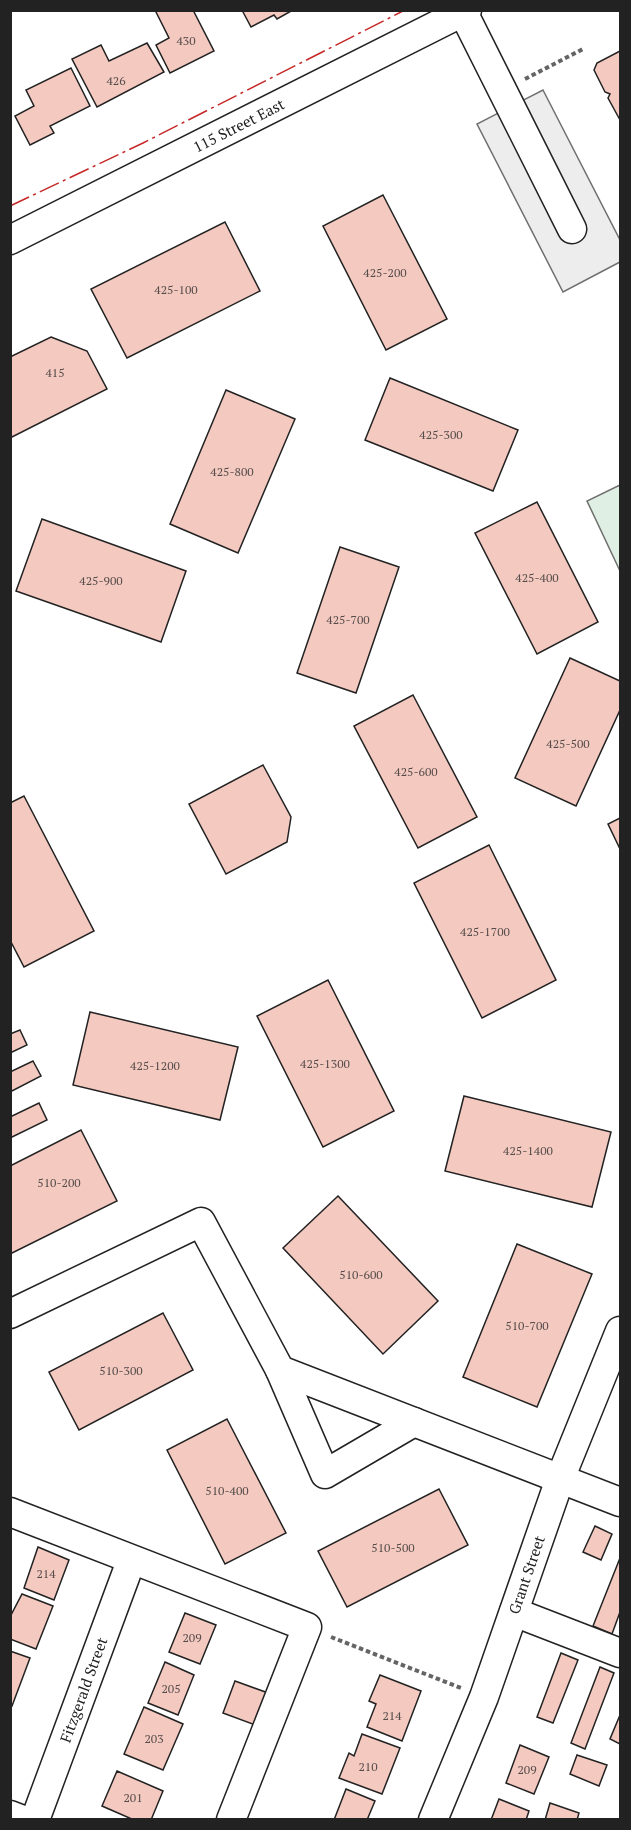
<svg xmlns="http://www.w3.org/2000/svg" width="631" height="1830" viewBox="0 0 631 1830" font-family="'PT Serif',serif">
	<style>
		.green { fill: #e0efe3; stroke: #6f6f6f; stroke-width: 1.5 }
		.parking { fill: #ededed; stroke: #6f6f6f; stroke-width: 1.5 }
		.building { fill: #f3c9c0; stroke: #222; stroke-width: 1.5 }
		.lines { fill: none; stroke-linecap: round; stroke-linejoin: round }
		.minor-casing { stroke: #222; stroke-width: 31 }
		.path { stroke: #646464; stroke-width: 4; stroke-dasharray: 4.5 3; stroke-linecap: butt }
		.minor { stroke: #fff; stroke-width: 28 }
		.power { stroke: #c62828; stroke-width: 1.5; stroke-dasharray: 21 4.5 3 4.5; stroke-linecap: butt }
		.labels { text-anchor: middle; stroke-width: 4.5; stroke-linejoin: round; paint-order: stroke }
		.number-label { font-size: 12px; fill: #564c4a }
		.street-label { font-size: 15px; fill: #222; stroke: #fff }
	</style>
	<rect width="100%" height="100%" fill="#fff"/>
	<path class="green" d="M620,485V571L587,501Z"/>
	<path class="parking" d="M543,90L620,240V262L563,292L477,124Z"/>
	<g class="building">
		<path d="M155,10H193L214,51L170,73L156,45L169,38Z"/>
		<path d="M242,10H293L277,19L274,15L251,27Z"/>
		<path d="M147,43L164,72L97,107L72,59L101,45L109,61Z"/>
		<path d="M620,51V120L608,98L610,94L605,92L594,70L597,63Z"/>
		<path d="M71,68L90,106L50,126L54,133L30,145L15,116L34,106L26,90Z"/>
		<path d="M383,195L447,319L386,350L323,226Z"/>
		<path d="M225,222L260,291L127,358L91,289Z"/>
		<path d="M51,337L87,351L107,389L10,438V357Z"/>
		<path d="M390,378L518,430L493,491L365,440Z"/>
		<path d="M226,390L295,419L238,553L170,524Z"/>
		<path d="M537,502L598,622L537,654L475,533Z"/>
		<path d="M42,519L186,571L161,642L16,591Z"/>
		<path d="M340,547L399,567L356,693L297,673Z"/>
		<path d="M570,658L620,681V710L576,806L515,778Z"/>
		<path d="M413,695L477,817L418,848L354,726Z"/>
		<path d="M263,765L291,817L287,842L226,874L189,804Z"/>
		<path d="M24,796L94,931L24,967L10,940V803Z"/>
		<path d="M620,818V849L608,824Z"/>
		<path d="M489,845L556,980L482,1018L414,883Z"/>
		<path d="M328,980L394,1111L323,1147L257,1016Z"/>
		<path d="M90,1012L238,1047L220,1120L73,1085Z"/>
		<path d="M20,1030L27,1045L10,1053V1034Z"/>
		<path d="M33,1061L41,1076L10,1092V1072Z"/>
		<path d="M464,1096L611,1132L592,1207L445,1171Z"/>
		<path d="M39,1103L47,1120L10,1138V1117Z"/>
		<path d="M81,1130L117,1201L10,1254V1166Z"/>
		<path d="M338,1196L438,1301L383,1354L283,1248Z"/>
		<path d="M517,1244L592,1274L537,1407L463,1377Z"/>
		<path d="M163,1313L193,1370L79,1430L49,1372Z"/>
		<path d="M227,1419L286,1533L225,1564L167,1450Z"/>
		<path d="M439,1489L468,1545L347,1607L318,1551Z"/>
		<path d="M595,1526L612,1534L601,1560L583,1552Z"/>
		<path d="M38,1547L69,1560L54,1600L24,1588Z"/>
		<path d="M620,1558V1612L612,1634L593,1626Z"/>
		<path d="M22,1594L53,1606L36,1649L10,1639V1617Z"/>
		<path d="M185,1613L216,1625L200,1664L169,1652Z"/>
		<path d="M10,1651L30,1658L12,1706L10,1705Z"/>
		<path d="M561,1653L578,1660L553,1723L537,1717Z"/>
		<path d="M165,1662L194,1675L178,1715L148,1703Z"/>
		<path d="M600,1667L614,1673L585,1749L571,1743Z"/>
		<path d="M380,1675L421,1691L402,1741L367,1727L376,1704L369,1701Z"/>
		<path d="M235,1681L271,1694L258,1726L223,1713Z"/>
		<path d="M144,1707L183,1724L163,1770L124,1754Z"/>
		<path d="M620,1715V1744L610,1739Z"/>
		<path d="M362,1734L400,1748L382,1794L339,1778L349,1753L354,1756Z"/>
		<path d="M520,1745L549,1757L534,1794L506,1783Z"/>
		<path d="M577,1755L607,1765L599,1786L570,1774Z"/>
		<path d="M117,1771L163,1791L151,1820H134L102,1806Z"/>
		<path d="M346,1789L375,1801L367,1820H334Z"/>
		<path d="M499,1799L529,1811L526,1820H491Z"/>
		<path d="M550,1803L579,1813L577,1820H545Z"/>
	</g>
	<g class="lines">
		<defs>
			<g id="minor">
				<path d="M463,12L572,229"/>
				<path d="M10,240L467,10"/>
				<path d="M10,1314L201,1222L280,1370L620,1502"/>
				<path d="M280,1370L325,1474L414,1422"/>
				<path d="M10,1512L307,1627L231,1820"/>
				<path d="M514,1612L620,1653"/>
				<path d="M10,1815L23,1820"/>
				<path d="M35,1820L131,1561"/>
				<path d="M433,1820L484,1697L560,1479L620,1331"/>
			</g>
		</defs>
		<use href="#minor" class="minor-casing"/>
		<g class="path">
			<path d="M525,79L585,48"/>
			<path d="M331,1637L461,1688"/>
		</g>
		<use href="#minor" class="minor"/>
		<path class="power" d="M10,206L143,143L405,10"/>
	</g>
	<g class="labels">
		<g class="number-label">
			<text x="186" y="45">430</text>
			<text x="116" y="85">426</text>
			<text x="385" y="277">425-200</text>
			<text x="176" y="294">425-100</text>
			<text x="55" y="377">415</text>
			<text x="441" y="439">425-300</text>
			<text x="232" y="476">425-800</text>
			<text x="537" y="582">425-400</text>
			<text x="101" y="585">425-900</text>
			<text x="348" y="624">425-700</text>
			<text x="568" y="748">425-500</text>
			<text x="416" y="776">425-600</text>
			<text x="485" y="936">425-1700</text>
			<text x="325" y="1068">425-1300</text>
			<text x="155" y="1070">425-1200</text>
			<text x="528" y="1155">425-1400</text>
			<text x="59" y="1187">510-200</text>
			<text x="361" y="1279">510-600</text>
			<text x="527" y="1330">510-700</text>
			<text x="121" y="1375">510-300</text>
			<text x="227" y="1495">510-400</text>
			<text x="393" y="1552">510-500</text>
			<text x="46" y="1578">214</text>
			<text x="192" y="1642">209</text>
			<text x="171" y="1693">205</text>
			<text x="392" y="1720">214</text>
			<text x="154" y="1743">203</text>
			<text x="368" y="1771">210</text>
			<text x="527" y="1774">209</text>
			<text x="133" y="1802">201</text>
		</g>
		<g class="street-label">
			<text transform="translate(239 126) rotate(-27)" y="5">115 Street East</text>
			<text transform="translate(527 1575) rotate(-71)" y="5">Grant Street</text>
			<text transform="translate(84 1690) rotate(-70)" y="5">Fitzgerald Street</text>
		</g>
	</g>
	<rect width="631" height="1830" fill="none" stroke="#222222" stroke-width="24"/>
</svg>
